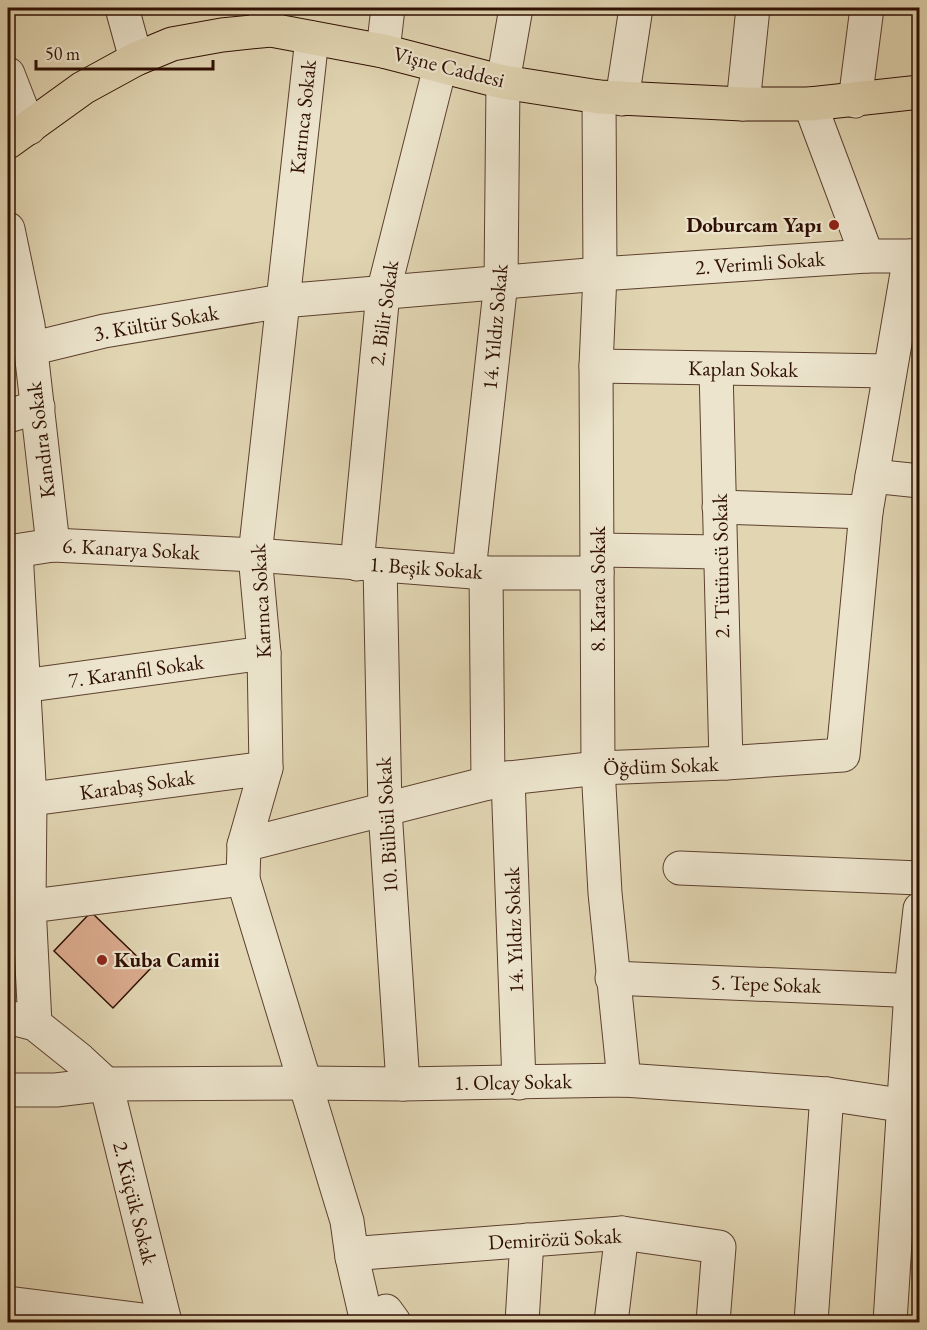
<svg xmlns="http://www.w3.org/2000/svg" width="927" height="1330" viewBox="0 0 927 1330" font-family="'EB Garamond',serif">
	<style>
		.building { fill: #dbaa8e; stroke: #2f0f02; stroke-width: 1.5 }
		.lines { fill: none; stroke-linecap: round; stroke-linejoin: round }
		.minor-casing { stroke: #5c402e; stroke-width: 35 }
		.major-casing { stroke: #2f0f02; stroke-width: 35 }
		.minor { stroke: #ece4cd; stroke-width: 33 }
		.major { stroke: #e1d5b2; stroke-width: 33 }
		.poi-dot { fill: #8f2418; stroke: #ece4cd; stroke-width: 2 }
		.labels { text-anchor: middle; stroke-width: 4.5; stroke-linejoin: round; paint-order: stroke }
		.street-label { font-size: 21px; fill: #2f0f02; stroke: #ece4cd }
		.poi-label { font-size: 21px; font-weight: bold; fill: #2f0f02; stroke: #ece4cd; text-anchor: end }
	</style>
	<rect width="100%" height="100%" fill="#e1d5b2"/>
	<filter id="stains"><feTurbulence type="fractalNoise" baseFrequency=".00333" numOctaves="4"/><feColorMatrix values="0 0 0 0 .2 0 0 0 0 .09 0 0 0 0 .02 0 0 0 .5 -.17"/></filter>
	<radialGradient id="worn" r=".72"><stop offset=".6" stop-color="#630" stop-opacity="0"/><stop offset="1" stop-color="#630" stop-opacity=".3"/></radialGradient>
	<path class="building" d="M91,912L150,969L113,1008L54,951Z"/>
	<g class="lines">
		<defs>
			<g id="minor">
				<path d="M122,8L136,59"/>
				<path d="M264,8L271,30"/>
				<path d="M312,38L255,555L264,653L266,768L244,845L243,879L347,1221L352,1257L367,1322"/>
				<path d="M383,51L388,8"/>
				<path d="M8,74L29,128"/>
				<path d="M599,97L600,274L596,366L598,768L605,893L624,1080"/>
				<path d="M622,99L636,8"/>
				<path d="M855,101L867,8"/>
				<path d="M743,104L753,8"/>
				<path d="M810,104L867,256"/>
				<path d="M8,229L28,325L53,545"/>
				<path d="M30,349L104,331L282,301L600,274L867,256H920"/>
				<path d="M596,366L889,371"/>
				<path d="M716,369L726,763"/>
				<path d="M8,416L38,407"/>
				<path d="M872,476L920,481"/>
				<path d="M719,507L866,512"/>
				<path d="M598,550L719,552"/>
				<path d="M16,551L30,800L29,906L35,1024"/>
				<path d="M8,552L53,545L255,555L486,573H597"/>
				<path d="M357,564L383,293L440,67"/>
				<path d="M380,565L385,810L403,1084"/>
				<path d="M469,571L501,282L503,82L516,8"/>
				<path d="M486,573L488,783"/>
				<path d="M8,688L264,653"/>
				<path d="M508,778L519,1083"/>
				<path d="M9,802L266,768"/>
				<path d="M244,845L508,778L598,768L726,763L843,755L866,512L910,256"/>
				<path d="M680,868L920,878"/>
				<path d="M8,909L243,879"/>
				<path d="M612,978L920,991"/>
				<path d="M8,1017L35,1024L80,1060L106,1084"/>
				<path d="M106,1084L165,1322"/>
				<path d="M8,1090H56L106,1084L304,1083L403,1084L624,1080L827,1094L920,1108"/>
				<path d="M352,1257L362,1253L622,1233L719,1247L713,1322"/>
				<path d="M8,1303L159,1322"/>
				<path d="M386,1311L394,1322"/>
				<path d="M522,1322L527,1240"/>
				<path d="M611,1322L622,1233"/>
				<path d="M811,1322L827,1094"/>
				<path d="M890,1322L911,990L920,909"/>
			</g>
			<path id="major" d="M8,142L83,88L136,59L172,44L222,35L271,30L383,51L503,82L599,97L743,104H810L920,92"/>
		</defs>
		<use href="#minor" class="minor-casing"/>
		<use href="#major" class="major-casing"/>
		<use href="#minor" class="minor"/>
		<use href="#major" class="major"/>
	</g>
	<g class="poi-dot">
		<circle cx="834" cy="225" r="6"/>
		<circle cx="102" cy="960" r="6"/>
	</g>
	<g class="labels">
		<g class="street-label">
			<text transform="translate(449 67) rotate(14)" y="7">Vişne Caddesi</text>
			<text transform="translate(303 117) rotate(-84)" y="7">Karınca Sokak</text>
			<text transform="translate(760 263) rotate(-4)" y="7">2. Verimli Sokak</text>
			<text transform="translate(384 313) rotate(-82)" y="7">2. Bilir Sokak</text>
			<text transform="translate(156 323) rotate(-10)" y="7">3. Kültür Sokak</text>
			<text transform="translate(495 327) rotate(-85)" y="7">14. Yıldız Sokak</text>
			<text transform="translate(743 369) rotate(1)" y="7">Kaplan Sokak</text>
			<text transform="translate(41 440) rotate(-97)" y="7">Kandıra Sokak</text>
			<text transform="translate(131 549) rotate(3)" y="7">6. Kanarya Sokak</text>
			<text transform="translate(721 566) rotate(-91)" y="7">2. Tütüncü Sokak</text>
			<text transform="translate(426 568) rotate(4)" y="7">1. Beşik Sokak</text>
			<text transform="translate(598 589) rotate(-90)" y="7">8. Karaca Sokak</text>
			<text transform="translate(261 601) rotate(-93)" y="7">Karınca Sokak</text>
			<text transform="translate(136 671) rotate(-8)" y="7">7. Karanfil Sokak</text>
			<text transform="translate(661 766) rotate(-2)" y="7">Öğdüm Sokak</text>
			<text transform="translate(137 785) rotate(-8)" y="7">Karabaş Sokak</text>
			<text transform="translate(387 825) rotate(-93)" y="7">10. Bülbül Sokak</text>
			<text transform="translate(514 930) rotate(-92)" y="7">14. Yıldız Sokak</text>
			<text transform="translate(766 984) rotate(2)" y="7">5. Tepe Sokak</text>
			<text transform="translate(513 1082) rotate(-1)" y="7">1. Olcay Sokak</text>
			<text transform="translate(135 1203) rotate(76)" y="7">2. Küçük Sokak</text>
			<text transform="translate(555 1239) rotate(-3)" y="7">Demirözü Sokak</text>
		</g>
		<g class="poi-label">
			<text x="822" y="232">Doburcam Yapı</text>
			<text x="114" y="967" text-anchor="start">Kuba Camii</text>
		</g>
	</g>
	<rect width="927" height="1330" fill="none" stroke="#e1d5b2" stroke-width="30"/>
	<rect x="9" y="9" width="909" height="1312" fill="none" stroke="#2f0f02" stroke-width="3"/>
	<rect x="15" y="15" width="897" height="1300" fill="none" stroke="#2f0f02" stroke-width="1.5"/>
	<path d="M36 60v9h177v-9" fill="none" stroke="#2f0f02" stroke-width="3"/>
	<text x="45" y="60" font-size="18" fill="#2f0f02" stroke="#ece4cd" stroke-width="4.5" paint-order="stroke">50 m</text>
	<rect width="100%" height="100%" filter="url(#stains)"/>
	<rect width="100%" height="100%" fill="url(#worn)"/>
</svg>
